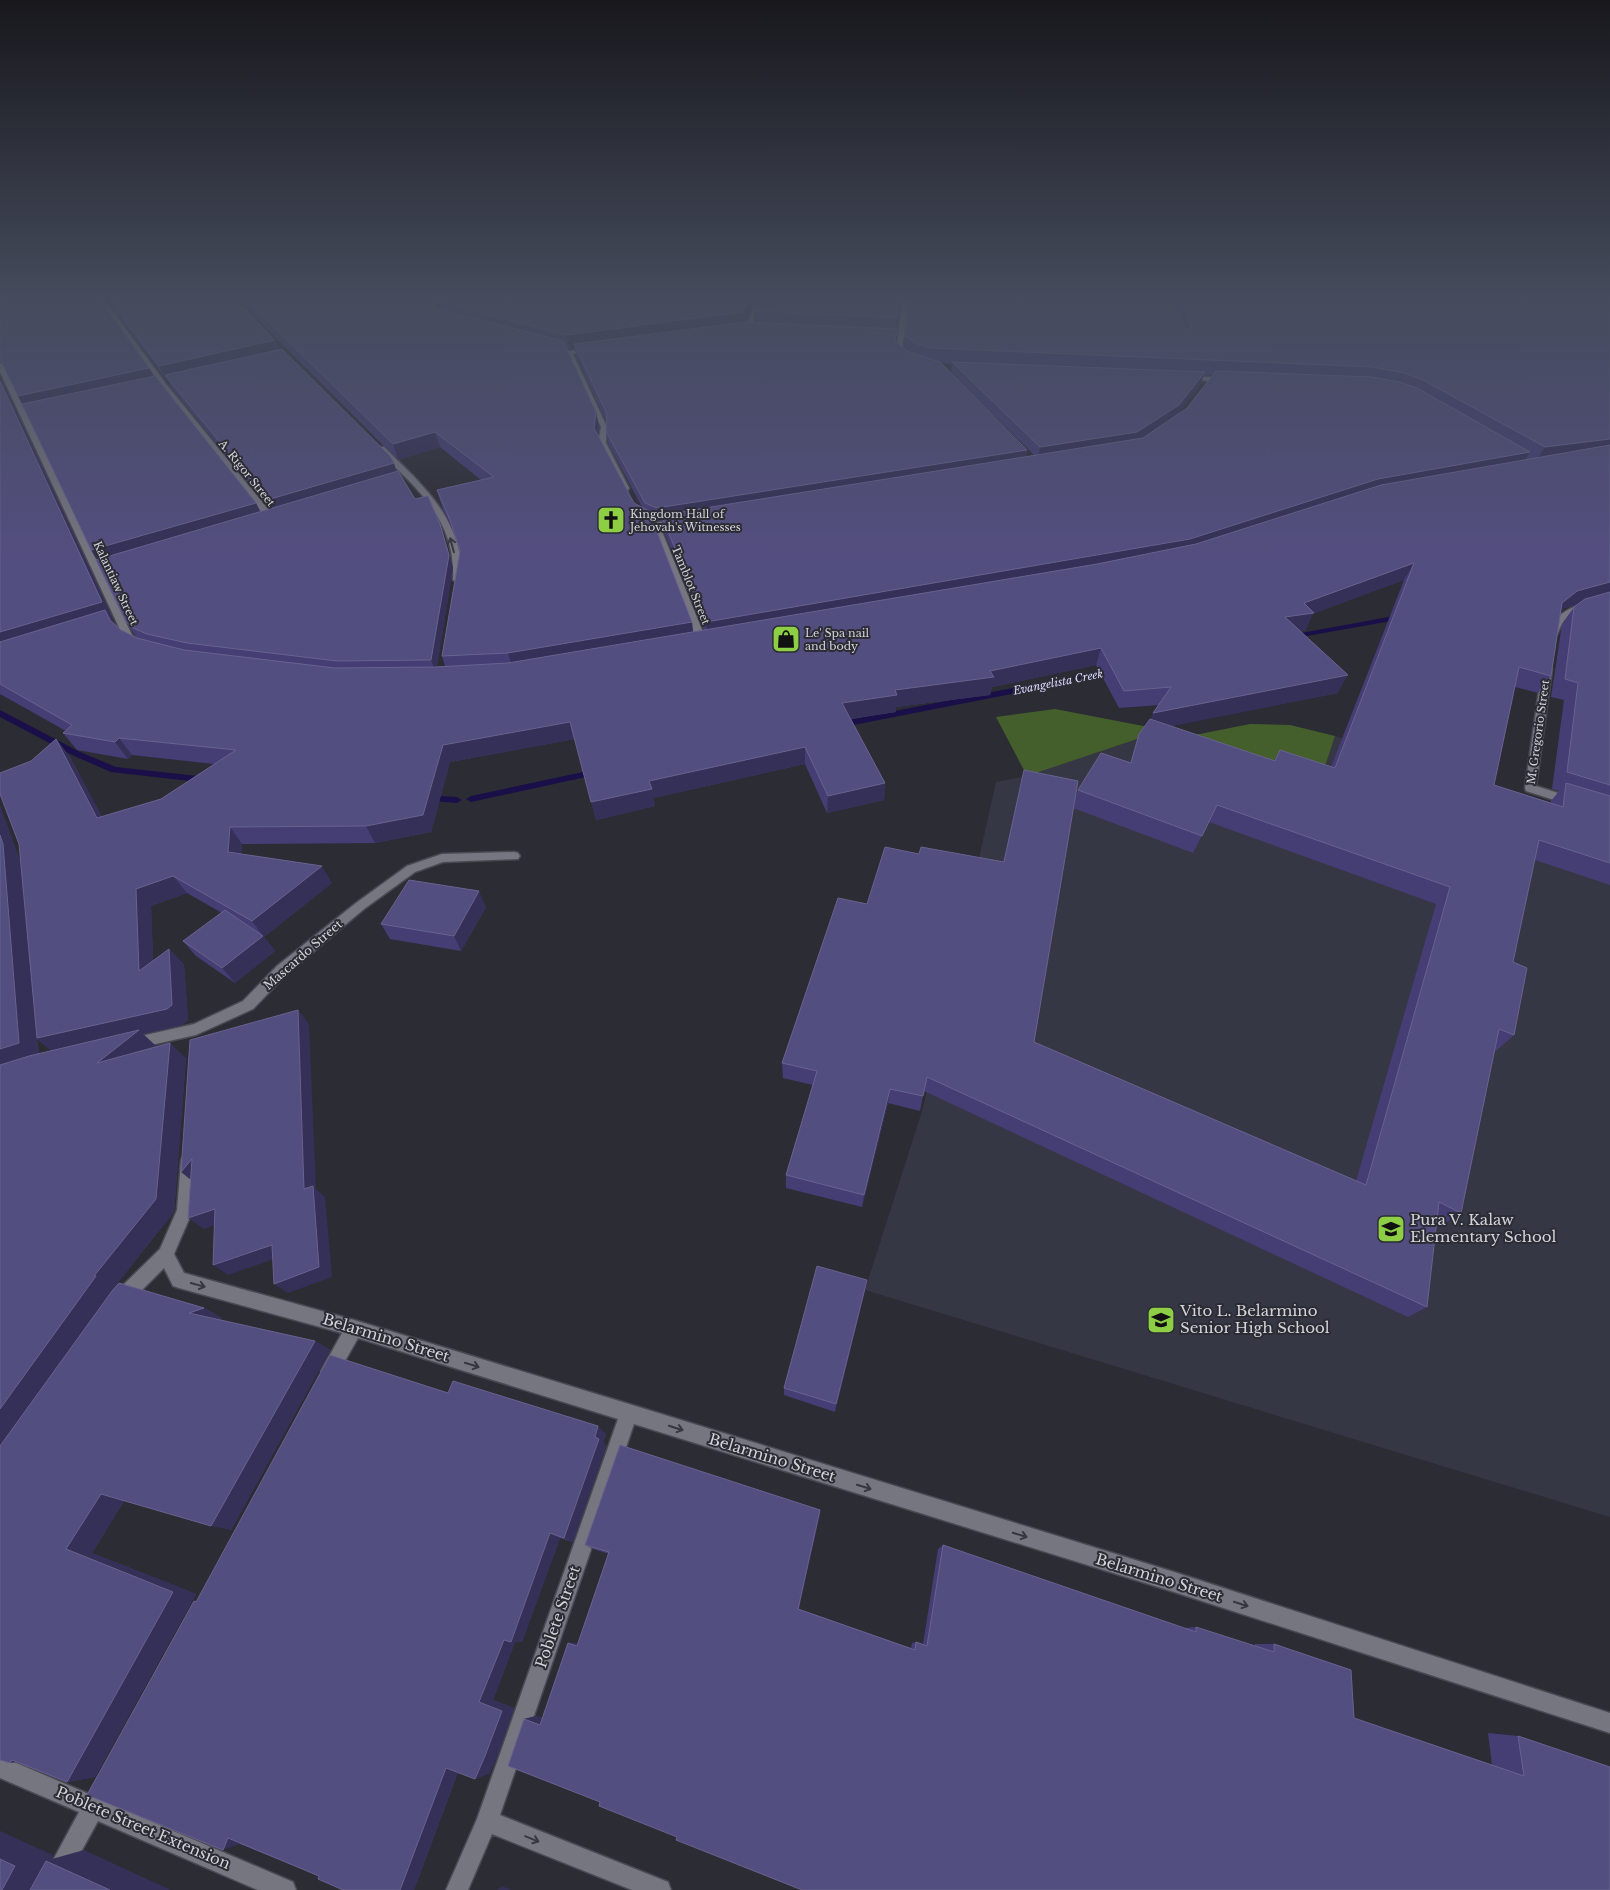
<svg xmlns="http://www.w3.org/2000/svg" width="1610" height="1890" viewBox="0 0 1610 1890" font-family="'Libre Baskerville',serif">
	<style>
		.built { fill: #363745 }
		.green { fill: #455f2c }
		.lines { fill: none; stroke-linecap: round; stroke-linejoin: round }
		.stream { fill: #1a0f48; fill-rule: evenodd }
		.street-casing { stroke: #494951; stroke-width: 3 }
		.secondary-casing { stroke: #494951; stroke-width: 3 }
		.street { fill: #757680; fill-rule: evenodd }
		.secondary { fill: #757680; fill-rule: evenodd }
		.wall { fill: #443e75; fill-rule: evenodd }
		.shaded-wall { fill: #343057 }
		.building { fill: #534e80; stroke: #67638e }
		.oneway { stroke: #373740 }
		.labels { text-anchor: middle; stroke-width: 4; stroke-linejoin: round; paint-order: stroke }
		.far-street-label { font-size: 11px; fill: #d2d2d8; stroke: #2c2c35 }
		.far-poi-label { font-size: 11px; fill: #d2d2d8; stroke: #2c2c35; text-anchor: start }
		.far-water-label { font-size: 11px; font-style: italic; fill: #d8d9ff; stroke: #2c2c35 }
		.street-label { font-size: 12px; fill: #d2d2d8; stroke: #2c2c35 }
		.near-poi-label { font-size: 15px; fill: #d2d2d8; stroke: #2c2c35; text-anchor: start }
		.near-street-label { font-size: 15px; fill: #d2d2d8; stroke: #2c2c35 }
	</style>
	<rect width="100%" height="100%" fill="#2c2c35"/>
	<path class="built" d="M1164,730L1319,781L1335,736L1610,823V1517L865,1290L923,1108L996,782L1027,776Z"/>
	<g class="green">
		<path d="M1055,709L1164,730L1027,776L996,717Z"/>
		<path d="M1250,724L1290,725L1335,736L1320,781L1185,737Z"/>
	</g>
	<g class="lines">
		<g class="stream">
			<path d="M1405,614H1408V618L1290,639L1286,637L1290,635Z"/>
			<path d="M1115,668L1118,669V673L838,728L833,725L838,722Z"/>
			<path d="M0,710L80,752L116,767L207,777L212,780L207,783L111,772L74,756L0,717Z"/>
			<path d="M597,769L602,772L600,774L471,802L466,799L471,796Z"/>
			<path d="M424,795L457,797L462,800L457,803L421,800L419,798L421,796Z"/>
		</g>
		<defs>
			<g id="street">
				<path d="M95,295H101L166,384L275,518V522H269L162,386Z"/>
				<path d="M438,295H444L433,308V312L441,318L438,320L428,314L427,308Z"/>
				<path d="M758,295H764L750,329L745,330Z"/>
				<path d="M903,295H909L902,351L907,358L904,360L896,351Z"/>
				<path d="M552,346L569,351L591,348L594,350L573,354L607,427L606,443L629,488L628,490L621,488L598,443L601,427L567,354L550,349Z"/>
				<path d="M1187,376L1227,378L1230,380L1227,382L1185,379Z"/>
				<path d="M378,447H384C416,479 451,508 460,555C461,564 463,574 460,582L453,580C456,520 417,488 378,451Z"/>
				<path d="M679,518L683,520L682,522L662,527L661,529L707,642L702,645L697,642L653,529L655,523Z"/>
				<path d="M1610,597V603C1595,606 1576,608 1565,620C1561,624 1560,629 1557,634L1549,632C1558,606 1586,603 1610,597Z"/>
				<path d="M1547,666L1552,669L1536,786L1574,798L1575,801L1574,804L1570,805L1526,791L1525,788L1542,669Z"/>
				<path d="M514,852L518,853L520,856L518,859L443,862L415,872L364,909L287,974L253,1009L196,1035L133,1049L128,1047L126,1043L128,1039L194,1024L243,1001L277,966L356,903L407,866L442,854Z"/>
				<path d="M188,1154L193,1156L195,1161L193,1210L174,1254L184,1273L354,1320L629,1404L1171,1571L1610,1713V1733L1171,1591L634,1424L500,1815L668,1882L671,1890H632L492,1834L468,1890H446L477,1819L618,1419L358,1338L336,1377L330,1380L324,1377L321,1371L342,1333L179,1288L173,1286L164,1268L128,1304L122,1306L116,1304L114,1298L116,1292L160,1249L177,1210L181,1161L183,1156Z"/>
				<path d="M0,1756L89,1794L98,1777L106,1774L114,1777L117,1785L108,1803L293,1882L296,1890H258L98,1821L60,1890H37L79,1812L0,1778Z"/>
			</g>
			<path id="secondary" d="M0,363L3,365L132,635L142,645L140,647H134L123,636L0,372Z"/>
		</defs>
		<use href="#street" class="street-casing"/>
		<use href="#secondary" class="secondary-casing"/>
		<use href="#street" class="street"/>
		<use href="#secondary" class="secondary"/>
	</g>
	<g class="wall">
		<path d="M0,295L149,368L154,376L256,503L260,512L270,509L171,387L168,381H167L103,295H231L275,340L279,350L397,472L415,499L440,524L453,568L437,666H445L442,656L460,551L454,533L442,507L437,490L481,480L440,447L398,460L233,295H757L745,322H754L753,311L901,295L896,341L904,349L905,336L1176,305L1173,295H1610V885L1535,860L1513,962L1514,1035L1496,1051L1495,1050L1461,1213L1442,1225L1437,1222L1427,1307L1408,1317L924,1091L920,1111L888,1103L862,1207L786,1188V1175L813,1085L783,1078L782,1063L867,904L919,854L1003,862L1024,770L1074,803L1078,790L1130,763L1139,734L1151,720L1153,713L1159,705L1119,708L1096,665L992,687L990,695L896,707V712L851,719L885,783L884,800L827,813L805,764L653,798L655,806L596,820L575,739L450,762L431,832L375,843L242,844L241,854L332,883L264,937L275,951L235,983L196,956L183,941L222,913L187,893L151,906L153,961L169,949L184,965L188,1020L182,1025L143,1034L156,1046L154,1048L186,1058L174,1212L115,1286L204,1308L222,1318L218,1320L315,1341L330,1350L231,1530L124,1501L92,1553L196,1594L95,1777L67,1782L18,1762L0,1760V806L20,861L29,955L31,761L56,739L70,757L102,817L161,799L214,764L132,755L128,759L77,750L63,733L66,731L0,694V376L113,619H112L116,626L121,630L137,638L134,634L125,620L97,559L23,404L18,396L2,362L0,361ZM432,300L435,308L429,307L427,306ZM566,348L569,349L575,348L576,356L606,421V431L608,443L642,507L634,503L598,436L599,427L596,412ZM941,363L952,364L951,373ZM1204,375H1213L1187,408L1178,414L1201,383ZM964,386L1034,455L1026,457L1027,450ZM652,518L658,520H662L663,529L704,630L693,632ZM1404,580L1331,767L1280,750L1274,761L1170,726L1338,693L1300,631H1305L1313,613ZM1577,605L1574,607L1562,624L1551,697L1564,700L1552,789L1559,791L1551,801V803L1494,785L1515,687L1538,693L1551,676L1561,611L1564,608ZM1073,808L1193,853L1209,822L1436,904L1356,1181L1034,1042ZM37,1039L52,1051L39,1054Z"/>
		<path d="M486,907L461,951L390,939L381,924Z"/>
		<path d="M867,1280L865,1290L835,1412L784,1395V1388Z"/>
		<path d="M448,1393L606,1434L603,1442L606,1446L573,1542L560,1538L522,1642H515L493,1700L514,1708L499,1752L489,1774L458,1772L414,1890H343L319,1876L240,1844L196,1601Z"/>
		<path d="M820,1510L799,1609L911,1648L912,1643L916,1642L923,1644L938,1549L943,1545L1184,1628L1196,1627L1255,1646V1644H1274L1354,1718L1492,1765L1488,1733L1518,1736L1610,1890L677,1837L600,1802L524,1719L536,1716L542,1718L578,1643L609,1554L593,1549L585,1545Z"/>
	</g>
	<g class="shaded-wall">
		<path d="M421,295H437H431L432,300L425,308L422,300Z"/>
		<path d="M751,295H757L744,326L574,344L575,348L569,349L566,335Z"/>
		<path d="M900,295H901L895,352L897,318Z"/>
		<path d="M275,340L281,355L165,375L168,381H167L159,366Z"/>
		<path d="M149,368L157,383L27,412L18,396Z"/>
		<path d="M1205,372L1201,383L1176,417L1133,444L1038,459L1040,447Z"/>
		<path d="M0,376L113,619H112L117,627L0,653Z"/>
		<path d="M596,412L599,427L596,444L594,428Z"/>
		<path d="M435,432L440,447L398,460L393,444Z"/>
		<path d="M1610,439V453L1535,463L1545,447Z"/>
		<path d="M1027,450L1025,462L661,515L662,520H658L657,508Z"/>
		<path d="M1530,452L1521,465L1185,553L707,637L706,622L1378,479Z"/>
		<path d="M394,463L398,477L274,514L267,500Z"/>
		<path d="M256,503L263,517L100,564L91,550Z"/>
		<path d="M440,524L453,568L436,674L431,660Z"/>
		<path d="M1414,563L1404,580L1313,614L1305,631L1277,634L1285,617L1304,603Z"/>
		<path d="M1610,582V596L1564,608L1550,621L1562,603L1577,591Z"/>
		<path d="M692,622L694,639L513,670L508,653Z"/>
		<path d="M1101,648L1096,665L992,687L990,695L896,707V712L842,720V703L895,690Z"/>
		<path d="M1348,675L1338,693L1147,731L1153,713Z"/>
		<path d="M570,722L575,739L450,762L431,832L375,843L366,826L443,745Z"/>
		<path d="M119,738L132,755L128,759L115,742Z"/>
		<path d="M56,739L70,757L112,835L97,818Z"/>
		<path d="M805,747V764L653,798L655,806L596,820L591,802L649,781Z"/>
		<path d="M885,783L884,800L827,813L828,796Z"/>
		<path d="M0,806L20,861L37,1038L167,1009L169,949L184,965L188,1020L182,1025L143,1034L156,1046L115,1078L56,1054L37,1039L39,1058L0,1071Z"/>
		<path d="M230,827L242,844L240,869L228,852Z"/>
		<path d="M322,866L332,883L264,937L275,951L235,983L222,968L263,936L252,921Z"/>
		<path d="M173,876L187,893L151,906L154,987L139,971L136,889Z"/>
		<path d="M479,891L486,907L461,951L454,936Z"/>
		<path d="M298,1010L309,1024L316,1189L325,1197L332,1277L288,1293L274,1284L304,1189Z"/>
		<path d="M170,1043L186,1058L174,1212L115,1286L117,1287L0,1453V1409L94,1276Z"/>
		<path d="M890,1089L888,1103L862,1207L864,1195Z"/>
		<path d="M192,1159L196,1184L181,1172Z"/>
		<path d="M215,1209L230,1220L204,1229L188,1218Z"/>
		<path d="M272,1245L286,1255L228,1275L213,1265Z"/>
		<path d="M867,1280L865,1290L835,1412L836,1404Z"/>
		<path d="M204,1308L222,1318L208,1323L189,1313Z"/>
		<path d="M315,1341L330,1350L231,1530L211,1526Z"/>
		<path d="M598,1426L606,1434L603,1442L606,1446L573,1542L564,1538Z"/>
		<path d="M101,1494L125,1499L92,1553L196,1594L95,1777L67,1782L66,1549Z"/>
		<path d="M820,1510V1516L798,1611V1609Z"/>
		<path d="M550,1533L560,1538L522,1642H515L493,1700L514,1708L499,1752L489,1774L475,1779L479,1702L504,1640Z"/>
		<path d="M568,1643H578L577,1646Z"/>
		<path d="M536,1716L551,1722L540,1725L524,1719Z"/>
		<path d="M40,1759L10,1763L12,1760Z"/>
		<path d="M461,1763L414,1890H400L446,1768Z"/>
		<path d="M0,1831L53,1855L52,1859L84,1850L171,1890H2L0,1859Z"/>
		<path d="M228,1838L248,1841L223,1850Z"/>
		<path d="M502,1886L512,1890H497Z"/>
	</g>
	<g class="building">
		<path d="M0,295H97L149,368L18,396L0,359Z"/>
		<path d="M106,295H231L275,340L159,366Z"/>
		<path d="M241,295H421L422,300L429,307L563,341L596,412L594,428L634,503L649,511L692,622L508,653L442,656L460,551L450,520L437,490L494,477L435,432L393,444Z"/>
		<path d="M431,295H751L743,312L566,335L434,301Z"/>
		<path d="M760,295H900L897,318L753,311Z"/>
		<path d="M910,295H1172L1184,328L1192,330L1181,295H1610V439L1545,447L1423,380L1404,373L1373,367L931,348L917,344L905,336Z"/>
		<path d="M747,322L897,329L895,341L907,351L940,362L1027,450L657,508L645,503L606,431L607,414L574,344Z"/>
		<path d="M282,349L390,456L394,463L267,500L165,375Z"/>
		<path d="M952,362L1205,372L1179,405L1137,432L1040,447Z"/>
		<path d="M1216,371L1372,377L1399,382L1417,388L1530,452L1378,479L1190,539L706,622L661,515L1143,438L1187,408Z"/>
		<path d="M155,376L256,503L91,550L22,404Z"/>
		<path d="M0,381L102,602L0,632Z"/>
		<path d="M1610,445V582L1577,591L1562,603L1551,676L1519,667L1494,785L1563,807L1566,783L1610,796V863L1539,840L1513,962L1527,968L1514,1035L1499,1029L1461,1213L1439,1202L1427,1307L927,1077L923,1096L890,1089L864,1195L786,1175L817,1071L782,1063L838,898L867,904L885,847L919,854L921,847L1004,862L1024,770L1078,781L1034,1042L1366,1185L1450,887L1217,805L1202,836L1078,790L1101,753L1131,763L1139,734L1150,719L1275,761L1280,750L1335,768L1414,563L1304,603L1314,613L1285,617L1348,675L1153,713L1171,687L1124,691L1101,648L990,671L994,677L895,690L897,695L842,703L885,783L828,796L805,747L649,781L652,789L591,802L570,722L443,745L423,815L366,826L230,827L228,852L322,866L252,921L173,876L136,889L139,971L169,949L172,1005L167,1009L37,1038L19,844L0,794V773L31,761L56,739L97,818L161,799L236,750L119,738L115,742L63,733L72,725L0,684V642L105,610L110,620L121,630L137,638L184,650L335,668L436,667L508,663L1097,564L1196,544L1381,485Z"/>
		<path d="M398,471L415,499L428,496L440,524L449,555L431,660L337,661L187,643L147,634L131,627L125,620L96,560Z"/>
		<path d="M1610,592V785L1567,772L1578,683L1565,679L1574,607L1585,599Z"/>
		<path d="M0,835L3,844L19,1043L0,1049Z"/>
		<path d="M409,880L479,891L454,936L381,924Z"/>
		<path d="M225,910L263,936L222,968L183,941Z"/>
		<path d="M298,1010L304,1189L313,1186L319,1267L274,1284L272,1245L213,1265L215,1209L188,1218L192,1159L181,1172L190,1040Z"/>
		<path d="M139,1030L97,1063L170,1043L156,1199L94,1276H96L0,1409V1065L29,1056Z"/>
		<path d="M817,1266L867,1280L836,1404L784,1388Z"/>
		<path d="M119,1283L204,1308L189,1313L315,1341L211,1526L101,1494L66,1549L173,1592L67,1782L12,1760L10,1763L0,1760V1446L112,1291Z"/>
		<path d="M330,1355L448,1393L453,1381L598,1426L595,1437L599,1439L564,1538L550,1533L511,1642L504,1640L479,1702L502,1711L485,1756L475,1779L446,1768L400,1890H343L318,1879L319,1876L228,1838L223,1850L87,1795L194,1601L196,1602Z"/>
		<path d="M620,1445L820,1510L798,1609L915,1650L916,1642L927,1646L943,1545L1196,1632V1627L1274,1652V1644L1351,1670L1354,1718L1524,1776L1518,1736L1610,1767V1890H802L676,1840L677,1837L599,1806L600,1802L508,1766L524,1719L540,1725L568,1643L577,1646L609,1552L585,1545Z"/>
		<path d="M0,1859L15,1866L2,1890H0Z"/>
		<path d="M46,1861L110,1890H30Z"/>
	</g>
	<defs><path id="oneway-shaft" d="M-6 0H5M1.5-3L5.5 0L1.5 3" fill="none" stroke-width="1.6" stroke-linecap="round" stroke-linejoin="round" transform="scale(1.25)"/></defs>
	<g class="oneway">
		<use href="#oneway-shaft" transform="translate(452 545) rotate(-105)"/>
		<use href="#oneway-shaft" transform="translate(198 1285) rotate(15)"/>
		<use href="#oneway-shaft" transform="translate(472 1365) rotate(17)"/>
		<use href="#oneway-shaft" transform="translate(676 1428) rotate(18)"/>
		<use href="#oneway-shaft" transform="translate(864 1487) rotate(17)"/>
		<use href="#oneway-shaft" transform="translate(1020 1535) rotate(17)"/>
		<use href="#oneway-shaft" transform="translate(1241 1604) rotate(18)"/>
		<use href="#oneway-shaft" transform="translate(532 1839) rotate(22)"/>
	</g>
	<linearGradient id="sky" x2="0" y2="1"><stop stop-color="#18181d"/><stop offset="0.53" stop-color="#454b5c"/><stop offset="1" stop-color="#454b5c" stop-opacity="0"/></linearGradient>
	<rect width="1610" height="559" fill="url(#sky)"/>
	<defs>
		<symbol id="church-square" viewBox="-11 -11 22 22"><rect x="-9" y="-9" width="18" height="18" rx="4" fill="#8dce44" stroke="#2c2c35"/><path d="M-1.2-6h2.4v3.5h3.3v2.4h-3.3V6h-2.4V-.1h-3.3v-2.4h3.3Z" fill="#111"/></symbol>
		<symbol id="shop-square" viewBox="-11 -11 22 22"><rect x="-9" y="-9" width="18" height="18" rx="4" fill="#8dce44" stroke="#2c2c35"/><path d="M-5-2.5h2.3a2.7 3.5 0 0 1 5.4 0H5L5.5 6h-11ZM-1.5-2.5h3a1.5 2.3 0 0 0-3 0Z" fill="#111"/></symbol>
		<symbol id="school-square" viewBox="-11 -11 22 22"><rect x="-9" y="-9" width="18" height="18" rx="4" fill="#8dce44" stroke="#2c2c35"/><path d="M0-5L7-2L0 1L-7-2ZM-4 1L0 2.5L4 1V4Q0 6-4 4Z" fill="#111"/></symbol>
	</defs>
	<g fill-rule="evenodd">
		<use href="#church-square" x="595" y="504" width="32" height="32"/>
		<use href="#shop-square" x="770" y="623" width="32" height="32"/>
		<use href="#school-square" x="1375" y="1213" width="32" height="32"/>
		<use href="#school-square" x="1145" y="1304" width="32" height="32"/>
	</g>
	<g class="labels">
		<g class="far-street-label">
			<text transform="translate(247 473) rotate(51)" y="4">A. Rigor Street</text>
			<text transform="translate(116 583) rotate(65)" y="4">Kalantiaw Street</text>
			<text transform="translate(691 585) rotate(68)" y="4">Tamblot Street</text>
			<text transform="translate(1538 732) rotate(-82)" y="4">M. Gregorio Street</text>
		</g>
		<g class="far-poi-label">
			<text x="630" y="518">Kingdom Hall of<tspan x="630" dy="13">Jehovah's Witnesses</tspan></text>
			<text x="805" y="637">Le' Spa nail<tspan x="805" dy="13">and body</tspan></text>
		</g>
		<g class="far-water-label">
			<text transform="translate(1058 682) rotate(-11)" y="4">Evangelista Creek</text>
		</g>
		<g class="street-label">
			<text transform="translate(303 955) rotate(-41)" y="4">Mascardo Street</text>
		</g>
		<g class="near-poi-label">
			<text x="1410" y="1225">Pura V. Kalaw<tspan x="1410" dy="17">Elementary School</tspan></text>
			<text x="1180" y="1316">Vito L. Belarmino<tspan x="1180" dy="17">Senior High School</tspan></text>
		</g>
		<g class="near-street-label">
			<text transform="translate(386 1338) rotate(17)" y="5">Belarmino Street</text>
			<text transform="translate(772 1458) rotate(17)" y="5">Belarmino Street</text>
			<text transform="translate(1159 1578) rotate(17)" y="5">Belarmino Street</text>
			<text transform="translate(558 1617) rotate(-71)" y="5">Poblete Street</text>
			<text transform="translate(143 1828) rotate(23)" y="5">Poblete Street Extension</text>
		</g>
	</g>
</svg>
